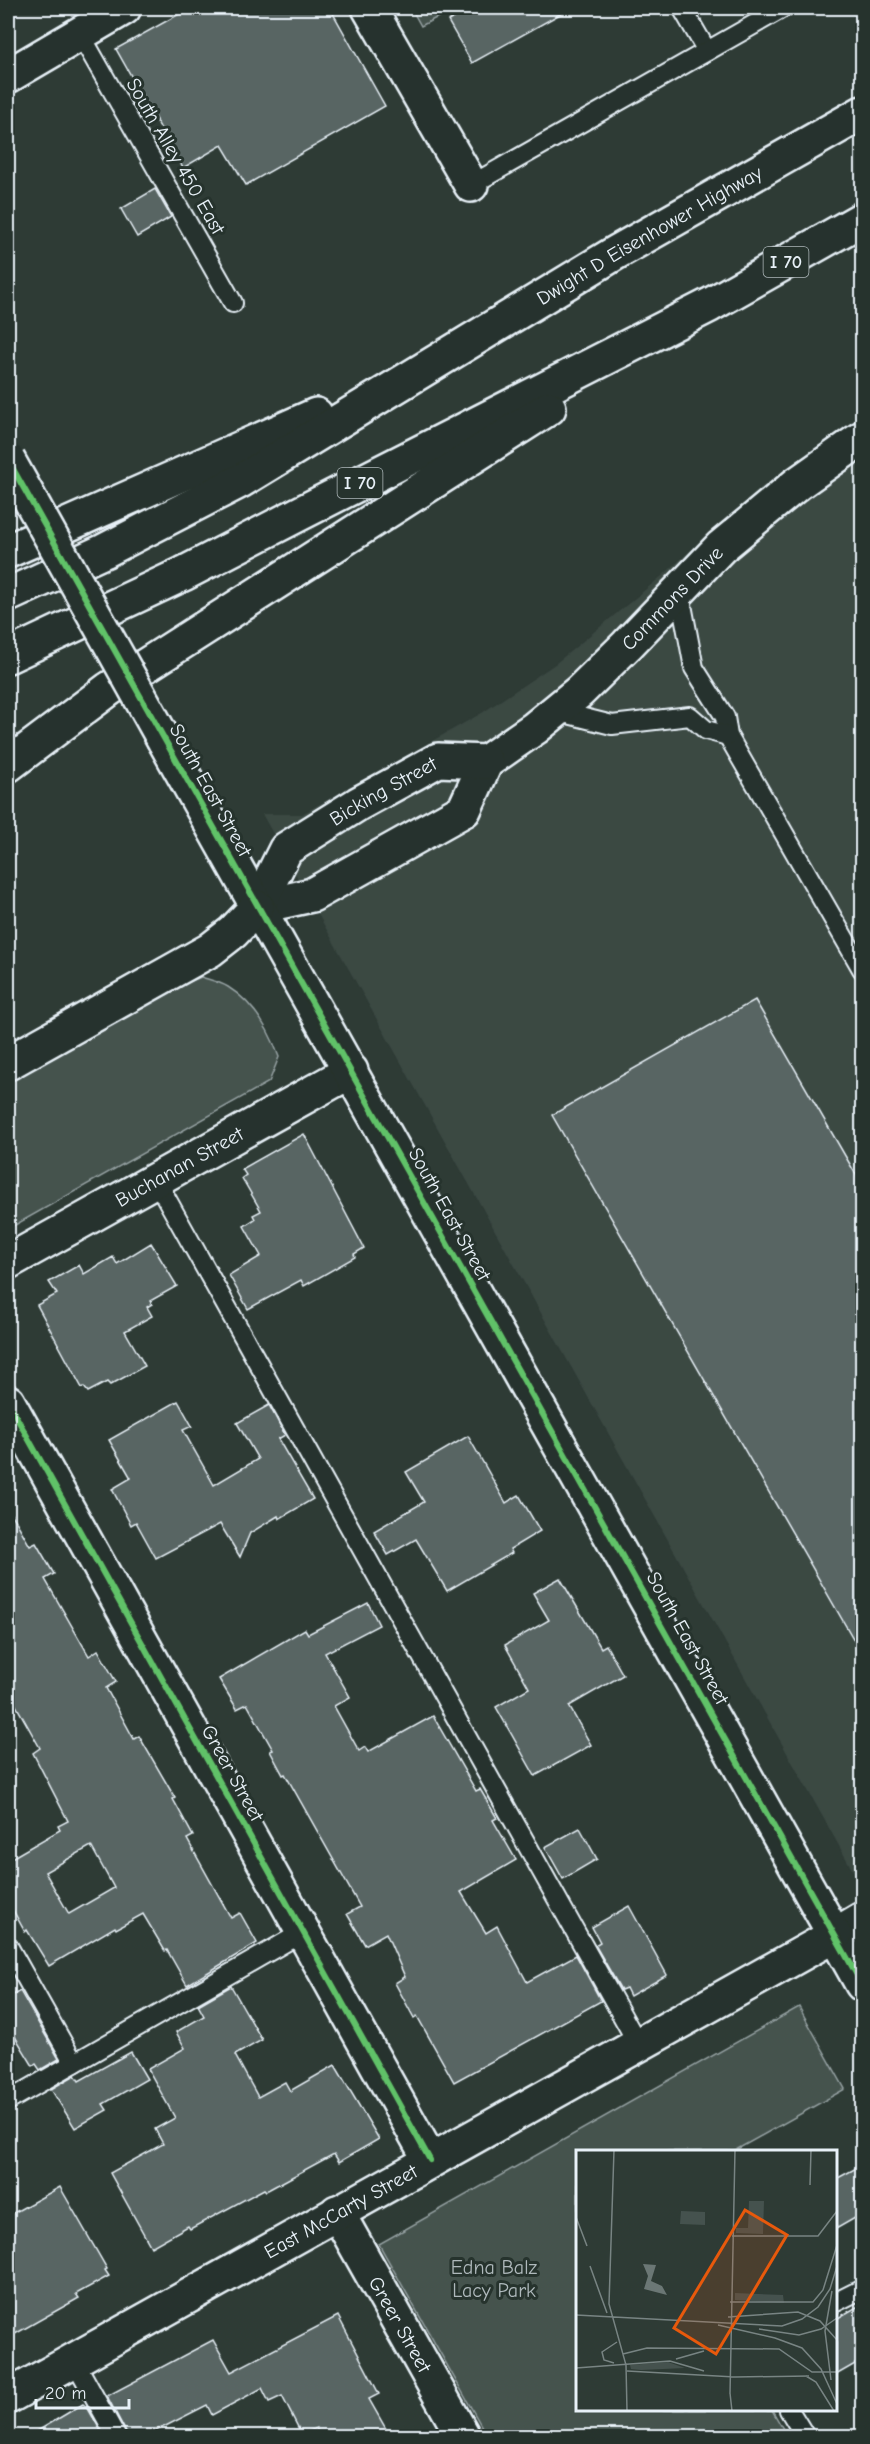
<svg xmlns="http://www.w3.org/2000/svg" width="870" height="2444" viewBox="0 0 870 2444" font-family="'Comic Neue',sans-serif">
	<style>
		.built { fill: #3b4843 }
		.green { fill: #45524e; stroke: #96a2a3; stroke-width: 1.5 }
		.building { fill: #596563; stroke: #e8f1f8; stroke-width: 1.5; fill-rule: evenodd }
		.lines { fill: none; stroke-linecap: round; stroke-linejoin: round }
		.service-casing { stroke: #e8f1f8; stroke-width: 22 }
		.minor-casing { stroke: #e8f1f8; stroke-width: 38 }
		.secondary-casing { stroke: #e8f1f8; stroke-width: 38 }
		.motorway-casing { stroke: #e8f1f8; stroke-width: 38 }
		.service { stroke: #26332d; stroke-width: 18 }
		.minor { stroke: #26332d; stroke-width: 33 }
		.secondary { stroke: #26332d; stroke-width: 33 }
		.motorway { stroke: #26332d; stroke-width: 33 }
		.secondary-bridge-casing { stroke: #e8f1f8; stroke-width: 38; stroke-linecap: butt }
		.secondary-bridge { stroke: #26332d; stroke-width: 33 }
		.cycleway-casing { stroke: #26332d; stroke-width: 10 }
		.cycleway { stroke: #61c268; stroke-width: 6 }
		.labels { text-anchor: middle; stroke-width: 6; stroke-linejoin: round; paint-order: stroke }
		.shield { fill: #26332d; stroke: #aeb8bb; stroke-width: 1.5 }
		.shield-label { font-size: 18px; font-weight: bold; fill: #e8f1f8 }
		.street-label { font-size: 20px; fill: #e8f1f8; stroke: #26332d }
		.park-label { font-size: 20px; fill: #afb9bc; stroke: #26332d }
		.inset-road { fill: none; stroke: #788483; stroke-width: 1.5 }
		.view { fill: #e8590c; fill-opacity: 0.15; stroke: #e8590c; stroke-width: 3 }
		.inset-edge { fill: none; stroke: #e8f1f8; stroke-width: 3 }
	</style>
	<rect width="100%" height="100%" fill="#2e3b35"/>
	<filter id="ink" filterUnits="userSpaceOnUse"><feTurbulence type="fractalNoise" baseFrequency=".0167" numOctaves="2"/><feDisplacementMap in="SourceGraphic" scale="12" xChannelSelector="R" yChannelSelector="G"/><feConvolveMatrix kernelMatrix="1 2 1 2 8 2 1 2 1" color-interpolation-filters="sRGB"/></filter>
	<g filter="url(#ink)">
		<path class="built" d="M862,416V1887L262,814H302L482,713L555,664L662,576L762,487Z"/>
		<g class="green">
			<path d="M411,8H455L421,26Z"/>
			<path d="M201,977C210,980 220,982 228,987C254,1003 269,1029 279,1057L269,1082L8,1229V1083L179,986Z"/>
			<path d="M799,2007L845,2089L734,2151L578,2152V2410H772L787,2436H487L379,2244Z"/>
		</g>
		<g class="building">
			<path d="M190,8H330L385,106L246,185L222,145L183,168L116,49Z"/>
			<path d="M473,8H571L472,63L448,21Z"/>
			<path d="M155,189L171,217L137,237L121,209Z"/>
			<path d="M755,1000L862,1185V1654L552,1115Z"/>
			<path d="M304,1134L364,1248L354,1254L355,1257L304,1286L301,1280L248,1309L229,1275L261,1256L244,1226L255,1219L253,1215L261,1211L242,1178L246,1175L242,1169Z"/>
			<path d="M151,1243L177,1286L150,1301L152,1304L147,1307L152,1316L125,1331L145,1366L110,1385L107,1382L88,1392L84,1387L82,1388L37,1305L57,1294L49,1282L79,1265L84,1274L113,1257L117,1264Z"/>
			<path d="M178,1401L192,1426L183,1430L214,1485L258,1459L237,1423L269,1405L285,1435L278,1439L313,1499L279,1519L278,1516L250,1533L240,1557L220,1524L156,1558L136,1522L131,1525L112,1489L131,1478L109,1440Z"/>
			<path d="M468,1436L506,1503L519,1495L540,1531L510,1549L512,1553L447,1591L416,1539L388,1555L374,1531L424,1502L406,1472Z"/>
			<path d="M8,1507L30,1546L36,1543L54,1574L45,1579L89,1656L98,1650L116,1682L106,1688L134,1739L139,1736L175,1798L173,1799L193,1836L187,1839L231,1918L240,1913L257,1943L187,1985L167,1950L165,1951L143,1914L116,1929L115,1927L49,1966L27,1930L25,1932L8,1901V1860L60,1830L58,1826L68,1821L33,1753L40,1748L8,1691ZM91,1846L114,1888L69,1914L45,1872Z"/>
			<path d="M560,1578L601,1648L606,1645L623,1675L569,1706L591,1745L535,1776L496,1707L529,1688L505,1645L549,1620L533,1593Z"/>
			<path d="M368,1603L379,1625L325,1653L350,1697L334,1706L359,1751L365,1747L368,1752L433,1716L476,1791L480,1789L497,1818L493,1820L516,1860L461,1892L486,1933L497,1926L527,1982L576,1955L601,2001L454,2082L417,2016L414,2018L395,1983L405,1977L386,1933L365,1945L347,1914L360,1907L285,1774L283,1775L270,1751L273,1750L247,1704L237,1709L219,1679L305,1629L308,1634Z"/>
			<path d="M580,1828L597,1859L563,1879L545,1847Z"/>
			<path d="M629,1906L667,1975L630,1996L626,1988L621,1990L595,1945L600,1942L592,1927Z"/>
			<path d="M231,1986L262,2040L235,2055L258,2097L285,2082L290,2091L335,2065L379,2139L339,2162L334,2154L266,2191L264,2189L190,2229L188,2226L151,2247L110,2173L163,2144L155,2129L175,2118L148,2069L185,2048L176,2032L204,2016L198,2005Z"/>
			<path d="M20,1991L59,2059L40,2070L36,2064L33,2066L8,2025V1998Z"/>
			<path d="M131,2052L147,2079L103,2104L107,2110L75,2128L51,2089L75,2075L79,2081Z"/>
			<path d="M862,2165V2214L836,2229V2179Z"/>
			<path d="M60,2187L107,2269L105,2270L109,2276L76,2294L79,2298L8,2338V2216Z"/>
			<path d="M862,2304V2360L836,2375V2319Z"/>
			<path d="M338,2316L379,2394L369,2399L390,2436H321L316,2428L302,2435L282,2396L269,2402L262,2388L212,2415L207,2405L146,2436H128L107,2396L213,2340L231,2372Z"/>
			<path d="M83,2404L87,2407L103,2435L29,2436Z"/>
		</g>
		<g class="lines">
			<defs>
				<g id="service">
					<path d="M682,8L707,51"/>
					<path d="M79,32L233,303"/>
					<path d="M471,185L783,8"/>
					<path d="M679,589L694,668L725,717L728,736L862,969"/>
					<path d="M556,711L612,725L690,716L706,730L728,736"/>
					<path d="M156,1180L638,2044"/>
					<path d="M8,1946L74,2063"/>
					<path d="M8,2101L303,1932"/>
					<path d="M836,2302L862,2289"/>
					<path d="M74,2360L116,2436"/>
					<path d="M789,2410L805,2436"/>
				</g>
				<g id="minor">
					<path d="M369,8L471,185"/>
					<path id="s1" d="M257,907L312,895L464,810L486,762L535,728L579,692L627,645L721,547L797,484L862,438"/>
					<path id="s2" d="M257,907L286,849L358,804L438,760L486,762"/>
					<path id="s3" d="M8,1262L351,1071"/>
					<path d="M8,1402L430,2160"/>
					<path d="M835,1935L862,1919"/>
					<path id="s4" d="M337,2212L463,2436"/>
				</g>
				<g id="secondary">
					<path d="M8,76L124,8"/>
					<path d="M164,740L862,1984"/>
					<path id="s5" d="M8,2397L835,1935"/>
				</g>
				<g id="motorway">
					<path d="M8,551L316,415"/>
					<path id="s6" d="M8,595L104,551L242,480L617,252L862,113"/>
					<path d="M8,656L183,574L299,514L710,305L862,219"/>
					<path d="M8,765L109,689L549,408"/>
					<path d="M8,1063L210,950L233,932L257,907"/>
				</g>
			</defs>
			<use href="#service" class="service-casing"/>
			<use href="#minor" class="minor-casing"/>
			<use href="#secondary" class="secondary-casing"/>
			<use href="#motorway" class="motorway-casing"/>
			<use href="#service" class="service"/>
			<use href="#minor" class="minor"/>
			<use href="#secondary" class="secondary"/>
			<use href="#motorway" class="motorway"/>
			<defs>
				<path id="secondary-bridge" d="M8,460L164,740"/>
			</defs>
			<use href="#secondary-bridge" class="secondary-bridge-casing"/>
			<use href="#secondary-bridge" class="secondary-bridge"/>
			<defs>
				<g id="cycleway">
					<path d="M8,460L862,1984"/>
					<path d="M8,1402L430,2160"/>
				</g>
			</defs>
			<use href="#cycleway" class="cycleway-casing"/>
			<use href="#cycleway" class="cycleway"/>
		</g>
	</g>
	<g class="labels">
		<g class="shield">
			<rect x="763.5" y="247" width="45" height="30" rx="4.5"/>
			<rect x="337.5" y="468" width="45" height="30" rx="4.5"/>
		</g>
		<g class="shield-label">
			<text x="786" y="268">I 70</text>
			<text x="360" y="489">I 70</text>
		</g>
		<g class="street-label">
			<text transform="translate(176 156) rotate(60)" y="7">South Alley 450 East</text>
			<text dy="7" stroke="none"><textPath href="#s6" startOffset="736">Dwight D Eisenhower Highway</textPath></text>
			<text dy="7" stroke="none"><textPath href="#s1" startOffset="532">Commons Drive</textPath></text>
			<text transform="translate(211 790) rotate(61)" y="7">South East Street</text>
			<text dy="7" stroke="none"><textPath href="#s2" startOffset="178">Bicking Street</textPath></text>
			<text dy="7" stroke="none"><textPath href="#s3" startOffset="196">Buchanan Street</textPath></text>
			<text transform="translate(450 1214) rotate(61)" y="7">South East Street</text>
			<text transform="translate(688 1638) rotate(61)" y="7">South East Street</text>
			<text transform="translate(233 1773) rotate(61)" y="7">Greer Street</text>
			<text dy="7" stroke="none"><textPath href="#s5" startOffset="381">East McCarty Street</textPath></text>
			<text dy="7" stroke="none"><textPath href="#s4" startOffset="129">Greer Street</textPath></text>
		</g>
		<g class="park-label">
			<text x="494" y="2274">Edna Balz<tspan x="494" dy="23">Lacy Park</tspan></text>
		</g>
	</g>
	<g transform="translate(576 2150)">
		<rect width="261" height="261" fill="#2e3b35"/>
		<path d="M173,51H188L187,84L160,83V78H172ZM105,61L129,62V75L104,74ZM159,143L207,145L208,153L159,150ZM92,212L109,218L65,220L55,219L54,215Z" fill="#45524e"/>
		<path d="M67,114L80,115L75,131L86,136L91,145L68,139L72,126Z" fill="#6b7775"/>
		<path class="inset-road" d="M38,0L33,154L50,215L51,261M234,35L235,0M0,67L11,96M156,86H242L261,61M14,116L31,163M154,152H237L247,140L261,95M0,165L206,176L226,169L242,157L254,139L261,116M152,167L222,162L244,171L261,190M142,175L199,188L226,198L245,219L261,254M183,179L223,185L245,179L261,168M47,204L71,198L203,199L236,222H261M100,209L128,201M38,213L28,210L26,202L41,192M0,218L94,211L128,221M51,221L159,227L233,226M230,226L240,232L258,261M255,230L249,181L256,141M154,243L156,261M154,244L159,0"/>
		<path class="view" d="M169,60L211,85L140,204L98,178Z"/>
		<rect width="261" height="261" class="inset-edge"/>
	</g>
	<rect width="870" height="2444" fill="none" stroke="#26332d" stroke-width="30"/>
	<rect x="15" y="15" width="840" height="2414" fill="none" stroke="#e8f1f8" stroke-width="2" filter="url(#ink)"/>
	<path d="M36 2399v9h93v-9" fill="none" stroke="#e8f1f8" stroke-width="3"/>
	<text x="45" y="2399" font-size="18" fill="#e8f1f8" stroke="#26332d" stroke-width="4.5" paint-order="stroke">20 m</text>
</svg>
